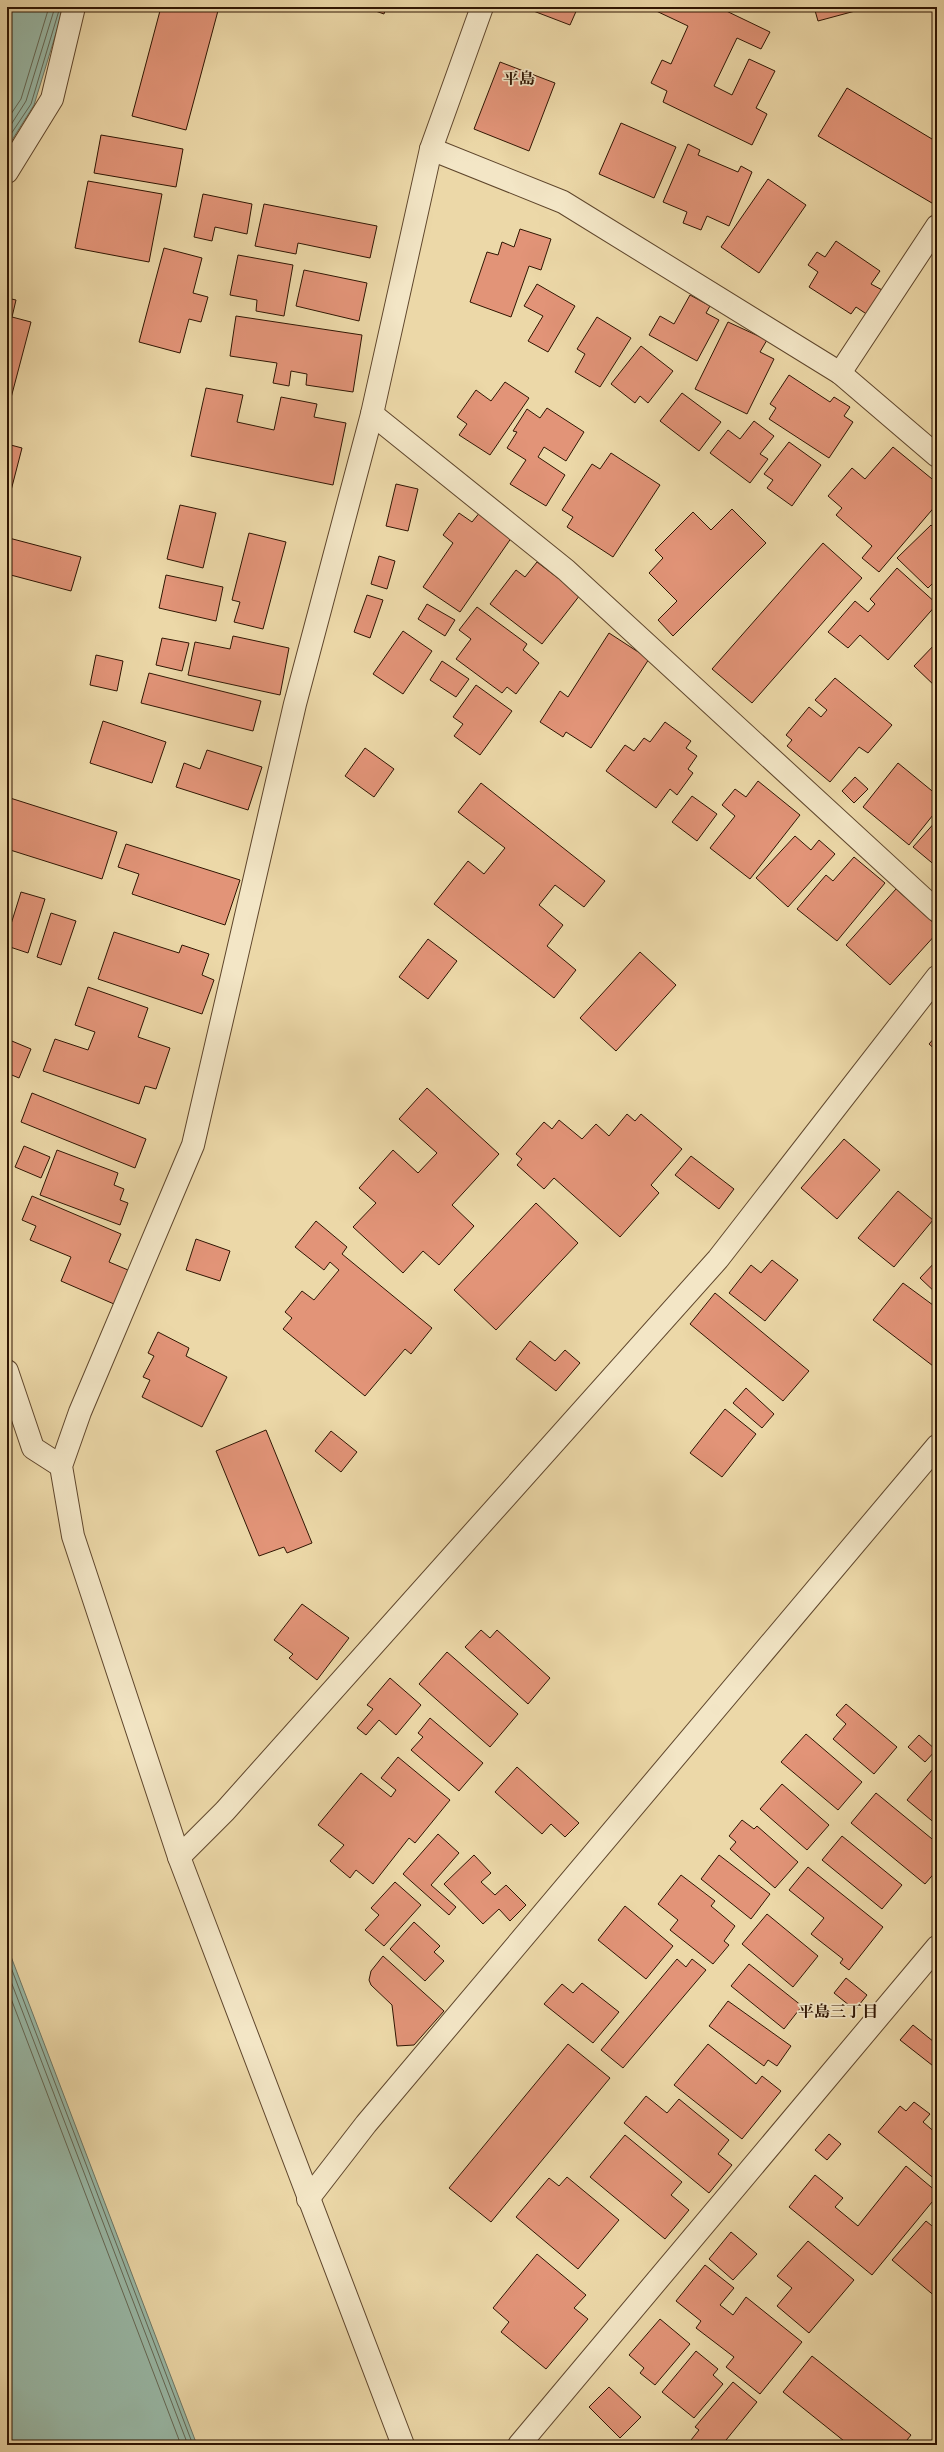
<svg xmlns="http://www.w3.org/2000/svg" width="944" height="2452" viewBox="0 0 944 2452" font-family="'IM FELL Great Primer','Noto Serif JP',serif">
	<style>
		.water { fill: #99baa9; stroke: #6f7867 }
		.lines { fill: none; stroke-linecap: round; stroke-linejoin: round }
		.shore { stroke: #646856; stroke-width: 1 }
		.building { fill: #e29478; stroke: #301603 }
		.minor-casing { stroke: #5f462c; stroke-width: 24 }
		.tertiary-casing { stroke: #5f462c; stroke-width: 24 }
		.minor { stroke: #f3e6c6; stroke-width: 22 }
		.tertiary { stroke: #f3e6c6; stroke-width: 22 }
		.labels { text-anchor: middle; stroke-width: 3.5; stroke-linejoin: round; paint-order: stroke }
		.neighbourhood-label { font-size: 16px; font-weight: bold; fill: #301603; stroke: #f3e6c6 }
	</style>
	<rect width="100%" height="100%" fill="#ecd8a8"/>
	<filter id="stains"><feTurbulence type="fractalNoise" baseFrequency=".005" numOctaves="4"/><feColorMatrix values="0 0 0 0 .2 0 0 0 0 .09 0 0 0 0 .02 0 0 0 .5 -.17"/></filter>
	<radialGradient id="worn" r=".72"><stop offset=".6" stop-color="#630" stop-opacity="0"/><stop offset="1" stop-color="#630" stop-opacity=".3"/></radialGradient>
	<g class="water">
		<path d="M7,7H64L34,105L7,148Z"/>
		<path d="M7,1946L197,2445H7Z"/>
	</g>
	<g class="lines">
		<g class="shore">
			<path d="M7,120L21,99L49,7"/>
			<path d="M7,131L26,101L55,7"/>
			<path d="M7,140L31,104L60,7"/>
			<path d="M7,1957L193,2445"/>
			<path d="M7,1971L188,2445"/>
			<path d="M7,1988L181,2445"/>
		</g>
	</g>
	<g class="building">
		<path d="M161,7H219L186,130L132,116Z"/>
		<path d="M364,7H386L384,14Z"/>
		<path d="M523,7H578L570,25Z"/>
		<path d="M653,7H718L770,32L761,49L737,38L714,86L732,95L749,59L775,71L756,108L767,114L752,145L663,102L667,91L651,83L662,60L671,64L688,26L652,9Z"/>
		<path d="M814,7H870L818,21Z"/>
		<path d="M500,62L555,83L529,151L474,129Z"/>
		<path d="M847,88L937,142V206L818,136Z"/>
		<path d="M621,123L676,147L654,198L599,174Z"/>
		<path d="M101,135L183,149L176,187L94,173Z"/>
		<path d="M688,144L700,150L698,155L738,172L741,166L752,172L729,226L707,216L701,230L683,223L687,212L663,202Z"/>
		<path d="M768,179L806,205L759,273L721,247Z"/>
		<path d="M88,181L162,194L149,262L75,248Z"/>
		<path d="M203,194L252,204L247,234L215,227L212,241L194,237Z"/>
		<path d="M264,204L377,226L370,258L298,243L296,254L255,246Z"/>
		<path d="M520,229L551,239L541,270L529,266L511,317L470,302L487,252L498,255L502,242L514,247Z"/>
		<path d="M836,241L880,271L871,284L884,291L868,315L856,307L851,314L809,287L818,272L808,265L817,252L825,257Z"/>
		<path d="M164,248L202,258L193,293L208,297L201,322L189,319L180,353L139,342Z"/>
		<path d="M238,255L293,265L284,316L256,311L257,300L230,295Z"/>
		<path d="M304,270L367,283L359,321L296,306Z"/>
		<path d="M537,284L575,306L548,352L528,341L543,316L524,306Z"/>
		<path d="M690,295L710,306L706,313L719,320L697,361L649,335L660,316L674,324Z"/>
		<path d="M7,298L16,300L12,317L31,322L7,413Z"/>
		<path d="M236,316L362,335L353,392L306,385L307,374L291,371L289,386L273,383L277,363L230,356Z"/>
		<path d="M597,317L631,338L600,387L575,372L585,354L577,349Z"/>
		<path d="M728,322L767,340L760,352L774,359L747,414L695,389Z"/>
		<path d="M641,346L673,371L648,403L640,396L635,403L611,384Z"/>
		<path d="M789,375L830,402L834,397L850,407L844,416L853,422L829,458L769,419L776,408L770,404Z"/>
		<path d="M505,382L529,398L490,455L459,435L467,424L457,417L476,390L491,401Z"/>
		<path d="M206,388L243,395L237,422L274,430L281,397L317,404L314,417L346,423L333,485L191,456Z"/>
		<path d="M682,393L721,422L699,451L660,421Z"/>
		<path d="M547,408L584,432L566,461L544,447L538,457L565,475L546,506L510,484L526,460L507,448L517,432L513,431L527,409L540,418Z"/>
		<path d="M754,421L774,436L760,454L768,459L750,483L710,453L728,430L740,439Z"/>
		<path d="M789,442L821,465L792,506L767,488L773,480L764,474Z"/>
		<path d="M7,444L22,448L7,506Z"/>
		<path d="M893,447L937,483V504L879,572L862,558L872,546L836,515L842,508L828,496L852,468L865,479Z"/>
		<path d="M611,453L660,485L613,557L567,527L573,517L562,510L592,464L600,469Z"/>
		<path d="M396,484L418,489L408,531L386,526Z"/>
		<path d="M180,505L216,513L203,568L167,559Z"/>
		<path d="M732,509L766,543L673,636L658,620L677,601L649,573L663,558L655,550L693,512L711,530Z"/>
		<path d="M481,511L514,534L460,612L423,587L453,543L443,535L459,513L472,522Z"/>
		<path d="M931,525L937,531V579L928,588L897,558Z"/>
		<path d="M249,533L286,542L263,629L234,622L240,602L232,600Z"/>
		<path d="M9,538L81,557L71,591L7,574Z"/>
		<path d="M823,543L862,578L752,703L712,669Z"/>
		<path d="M379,556L395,561L387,589L371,584Z"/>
		<path d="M537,562L580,595L542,644L490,604L516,570L525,577Z"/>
		<path d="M897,568L937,604L888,660L860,635L848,648L828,632L855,601L868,612L875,604L870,599Z"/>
		<path d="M166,575L223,587L216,621L159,608Z"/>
		<path d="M367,595L383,600L370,638L354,632Z"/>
		<path d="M427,604L455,620L445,636L418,619Z"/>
		<path d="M477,607L527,644L523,650L539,663L516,694L507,687L502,693L456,659L471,639L459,630Z"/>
		<path d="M403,631L432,651L403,694L373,674Z"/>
		<path d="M609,633L649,659L591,748L566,732L563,737L540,722L560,691L568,697Z"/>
		<path d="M233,636L289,648L280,695L188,675L195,642L230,649Z"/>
		<path d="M162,638L189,643L182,671L156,665Z"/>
		<path d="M937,642V688L914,666Z"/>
		<path d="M96,655L123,661L117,691L90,685Z"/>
		<path d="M442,661L469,679L456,697L430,680Z"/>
		<path d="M149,673L261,701L253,731L141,703Z"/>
		<path d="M835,678L892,725L868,753L859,747L830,782L787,746L792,740L786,735L809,707L821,717L827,710L815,700Z"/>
		<path d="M476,685L512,711L480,755L454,736L463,724L453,717Z"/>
		<path d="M103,721L166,742L152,783L90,763Z"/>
		<path d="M665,722L691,741L686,748L697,756L688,769L693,773L677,795L670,789L656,808L606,771L625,745L634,751L644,738L650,742Z"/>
		<path d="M365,748L394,769L374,797L345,776Z"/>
		<path d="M207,750L262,767L248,810L176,787L184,763L200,769Z"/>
		<path d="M898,763L937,795V810L909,845L863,807Z"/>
		<path d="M855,777L868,789L854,803L842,791Z"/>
		<path d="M758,781L800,815L750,879L710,848L735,816L722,805L735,789L746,797Z"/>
		<path d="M481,783L605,881L584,907L555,885L539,905L563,925L547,946L576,970L554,998L434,904L468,861L484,874L505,848L458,812Z"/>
		<path d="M692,796L717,814L697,841L672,822Z"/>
		<path d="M7,797L117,832L102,879L7,849Z"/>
		<path d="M937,820V867L913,847Z"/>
		<path d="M795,836L811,850L819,840L835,854L788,907L756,878Z"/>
		<path d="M126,844L240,880L225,925L132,894L139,874L118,867Z"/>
		<path d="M854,857L885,883L837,941L797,909L826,875L833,881Z"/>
		<path d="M896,889L937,926V933L890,985L846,945Z"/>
		<path d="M21,892L45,899L28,953L7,946V937Z"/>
		<path d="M51,913L76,921L61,965L37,957Z"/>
		<path d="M114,932L179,953L182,945L209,954L202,975L214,980L202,1014L98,979Z"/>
		<path d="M428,939L457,961L428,999L399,977Z"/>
		<path d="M640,952L676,985L616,1051L580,1018Z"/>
		<path d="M88,987L148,1008L138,1037L170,1048L156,1089L145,1086L139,1104L43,1071L55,1039L88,1050L95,1032L75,1025Z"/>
		<path d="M937,1035V1051L929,1044Z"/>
		<path d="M7,1039L31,1049L19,1078L7,1073Z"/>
		<path d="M427,1088L499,1154L452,1205L474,1226L439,1265L423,1251L403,1273L353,1227L376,1203L359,1188L393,1150L418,1173L437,1153L399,1119Z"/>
		<path d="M32,1093L146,1139L135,1168L21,1122Z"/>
		<path d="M627,1114L635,1121L641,1114L682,1149L651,1185L659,1193L620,1237L554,1178L544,1189L517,1165L522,1159L516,1154L544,1122L552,1129L559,1120L582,1139L596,1124L609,1136Z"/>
		<path d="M844,1139L880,1170L837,1219L801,1188Z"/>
		<path d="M24,1146L50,1157L41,1178L15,1167Z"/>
		<path d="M57,1150L118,1173L114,1185L124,1189L120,1200L128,1203L120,1225L40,1195Z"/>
		<path d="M691,1156L734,1189L719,1209L675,1175Z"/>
		<path d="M898,1191L933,1220L894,1267L858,1238Z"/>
		<path d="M32,1196L121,1234L109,1262L128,1270L114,1304L61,1281L71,1257L30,1240L36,1226L22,1220Z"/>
		<path d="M536,1203L578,1243L496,1330L454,1290Z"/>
		<path d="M316,1221L347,1247L342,1254L432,1328L411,1354L405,1349L365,1396L283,1329L292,1318L285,1312L302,1291L314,1300L339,1270L330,1262L324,1270L295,1247Z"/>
		<path d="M196,1239L230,1251L220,1281L186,1270Z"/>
		<path d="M772,1260L798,1280L765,1321L729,1293L751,1265L761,1273Z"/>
		<path d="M937,1260V1294L920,1278Z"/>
		<path d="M903,1283L937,1308V1369L873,1320Z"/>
		<path d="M715,1293L809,1371L783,1401L690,1324Z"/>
		<path d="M158,1332L189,1348L186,1356L227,1377L202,1427L142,1397L150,1380L143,1377L154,1356L148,1353Z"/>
		<path d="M530,1341L555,1361L565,1350L580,1363L556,1391L516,1359Z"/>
		<path d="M746,1388L774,1414L762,1428L733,1403Z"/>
		<path d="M725,1409L756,1434L722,1477L690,1453Z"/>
		<path d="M266,1430L312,1543L287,1553L284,1547L259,1556L216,1451Z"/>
		<path d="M331,1431L357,1452L341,1472L315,1451Z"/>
		<path d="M302,1604L349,1638L317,1680L289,1658L293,1654L274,1640Z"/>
		<path d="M481,1630L490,1638L497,1630L550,1678L528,1704L465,1647Z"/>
		<path d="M447,1652L518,1714L490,1747L419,1684Z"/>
		<path d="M390,1678L421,1705L396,1735L379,1720L366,1735L357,1728L373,1709L367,1705Z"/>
		<path d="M846,1704L897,1747L874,1774L833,1739L846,1724L836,1715Z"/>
		<path d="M430,1718L483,1763L459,1791L411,1750L423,1737L418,1733Z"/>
		<path d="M806,1734L862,1782L838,1810L781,1762Z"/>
		<path d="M919,1735L936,1750L925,1762L908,1747Z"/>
		<path d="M398,1757L450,1800L415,1843L409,1838L373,1884L356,1870L350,1878L330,1861L344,1845L318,1825L361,1773L391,1797L396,1790L381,1778Z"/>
		<path d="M937,1764V1825L907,1800Z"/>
		<path d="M517,1767L579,1823L565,1837L551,1824L542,1834L495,1792Z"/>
		<path d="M782,1784L829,1825L807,1850L760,1809Z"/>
		<path d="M876,1793L937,1843V1870L925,1884L851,1823Z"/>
		<path d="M742,1820L754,1829L757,1826L798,1862L775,1888L730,1849L736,1842L729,1836Z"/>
		<path d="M438,1834L459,1853L431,1885L456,1907L449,1915L403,1874Z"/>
		<path d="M842,1836L902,1885L882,1909L822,1860Z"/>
		<path d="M474,1855L491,1873L481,1882L495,1895L506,1885L526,1905L510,1921L499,1909L483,1924L444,1884Z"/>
		<path d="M719,1855L770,1894L751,1919L701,1879Z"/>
		<path d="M808,1867L883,1927L849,1970L840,1963L843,1959L811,1934L824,1918L789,1890Z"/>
		<path d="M681,1875L715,1901L711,1906L735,1926L724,1941L729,1945L713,1964L670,1930L678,1920L658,1904Z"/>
		<path d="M395,1882L421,1905L384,1946L365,1930L379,1915L371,1908Z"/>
		<path d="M625,1906L673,1946L646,1979L598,1940Z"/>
		<path d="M767,1914L818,1956L793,1987L742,1944Z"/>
		<path d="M414,1922L440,1946L434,1952L444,1961L425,1981L390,1949Z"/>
		<path d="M383,1956L444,2011L414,2045L397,2046L392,2005L371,1985L369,1980L371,1971Z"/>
		<path d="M677,1959L686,1967L692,1959L706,1970L623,2068L601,2050Z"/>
		<path d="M749,1964L802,2006L784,2029L731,1986Z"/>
		<path d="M846,1978L867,1995L855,2010L834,1993Z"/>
		<path d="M582,1983L619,2012L593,2043L544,2004L562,1984L573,1993Z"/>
		<path d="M728,2001L791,2046L777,2066L768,2060L764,2066L709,2026Z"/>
		<path d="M913,2025L934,2042L937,2039V2069L900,2040Z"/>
		<path d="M568,2044L610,2078L491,2222L449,2188Z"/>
		<path d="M708,2044L756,2084L762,2076L781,2091L742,2139L674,2085Z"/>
		<path d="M646,2096L667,2113L679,2099L729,2140L718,2154L732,2165L709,2193L624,2123Z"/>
		<path d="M914,2102L930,2114L923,2122L937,2134V2181L878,2132L900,2106L906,2111Z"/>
		<path d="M829,2134L841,2144L827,2160L815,2150Z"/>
		<path d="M625,2135L682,2182L671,2195L689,2210L665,2239L590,2177Z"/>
		<path d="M906,2166L937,2192V2196L872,2275L789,2207L815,2175L843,2198L835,2207L858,2226Z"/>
		<path d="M567,2177L619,2220L578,2269L516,2217L549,2178L559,2186Z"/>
		<path d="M926,2221L937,2230V2298L892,2260Z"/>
		<path d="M731,2232L757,2254L733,2280L709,2259Z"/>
		<path d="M808,2241L854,2280L809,2333L777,2306L792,2288L777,2276Z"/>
		<path d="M537,2254L586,2295L574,2308L588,2319L546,2369L501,2332L509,2322L493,2308Z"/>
		<path d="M705,2265L734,2288L720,2305L733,2315L746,2297L802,2342L760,2394L726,2367L734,2357L696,2328L701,2321L676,2301Z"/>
		<path d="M660,2319L690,2344L655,2385L640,2373L644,2368L629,2355Z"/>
		<path d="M696,2351L718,2369L713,2375L723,2384L694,2418L662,2392Z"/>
		<path d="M812,2356L911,2435L903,2445H849L783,2392Z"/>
		<path d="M733,2382L757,2402L722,2445H687L699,2430L695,2427Z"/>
		<path d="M609,2387L641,2417L620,2438L589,2407Z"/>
	</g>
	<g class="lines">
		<defs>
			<g id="minor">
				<path d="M431,149L563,202L840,373L937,456"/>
				<path d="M7,172L52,99L74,7"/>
				<path d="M840,373L937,226"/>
				<path d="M372,414L566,570L937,911"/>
				<path d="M7,1371L33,1448L61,1466"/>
				<path d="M179,1857L225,1811L718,1259L937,977"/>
				<path d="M308,2199L366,2124L937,1446"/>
				<path d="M519,2445L937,1947"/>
			</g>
			<path id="tertiary" d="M403,2445L179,1857L73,1536L61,1466L80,1412L193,1145L295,704L372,414L431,149L482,7"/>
		</defs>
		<use href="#minor" class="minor-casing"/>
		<use href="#tertiary" class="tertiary-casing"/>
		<use href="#minor" class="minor"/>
		<use href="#tertiary" class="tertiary"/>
	</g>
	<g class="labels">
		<g class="neighbourhood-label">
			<text x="519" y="84">平島</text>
			<text x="838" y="2017">平島三丁目</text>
		</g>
	</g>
	<rect width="944" height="2452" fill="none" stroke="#ecd8a8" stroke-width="24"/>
	<rect x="8" y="8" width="928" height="2436" fill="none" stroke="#301603" stroke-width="2"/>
	<rect x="12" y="12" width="920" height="2428" fill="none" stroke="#301603"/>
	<rect width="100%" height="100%" filter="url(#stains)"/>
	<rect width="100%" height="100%" fill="url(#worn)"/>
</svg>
